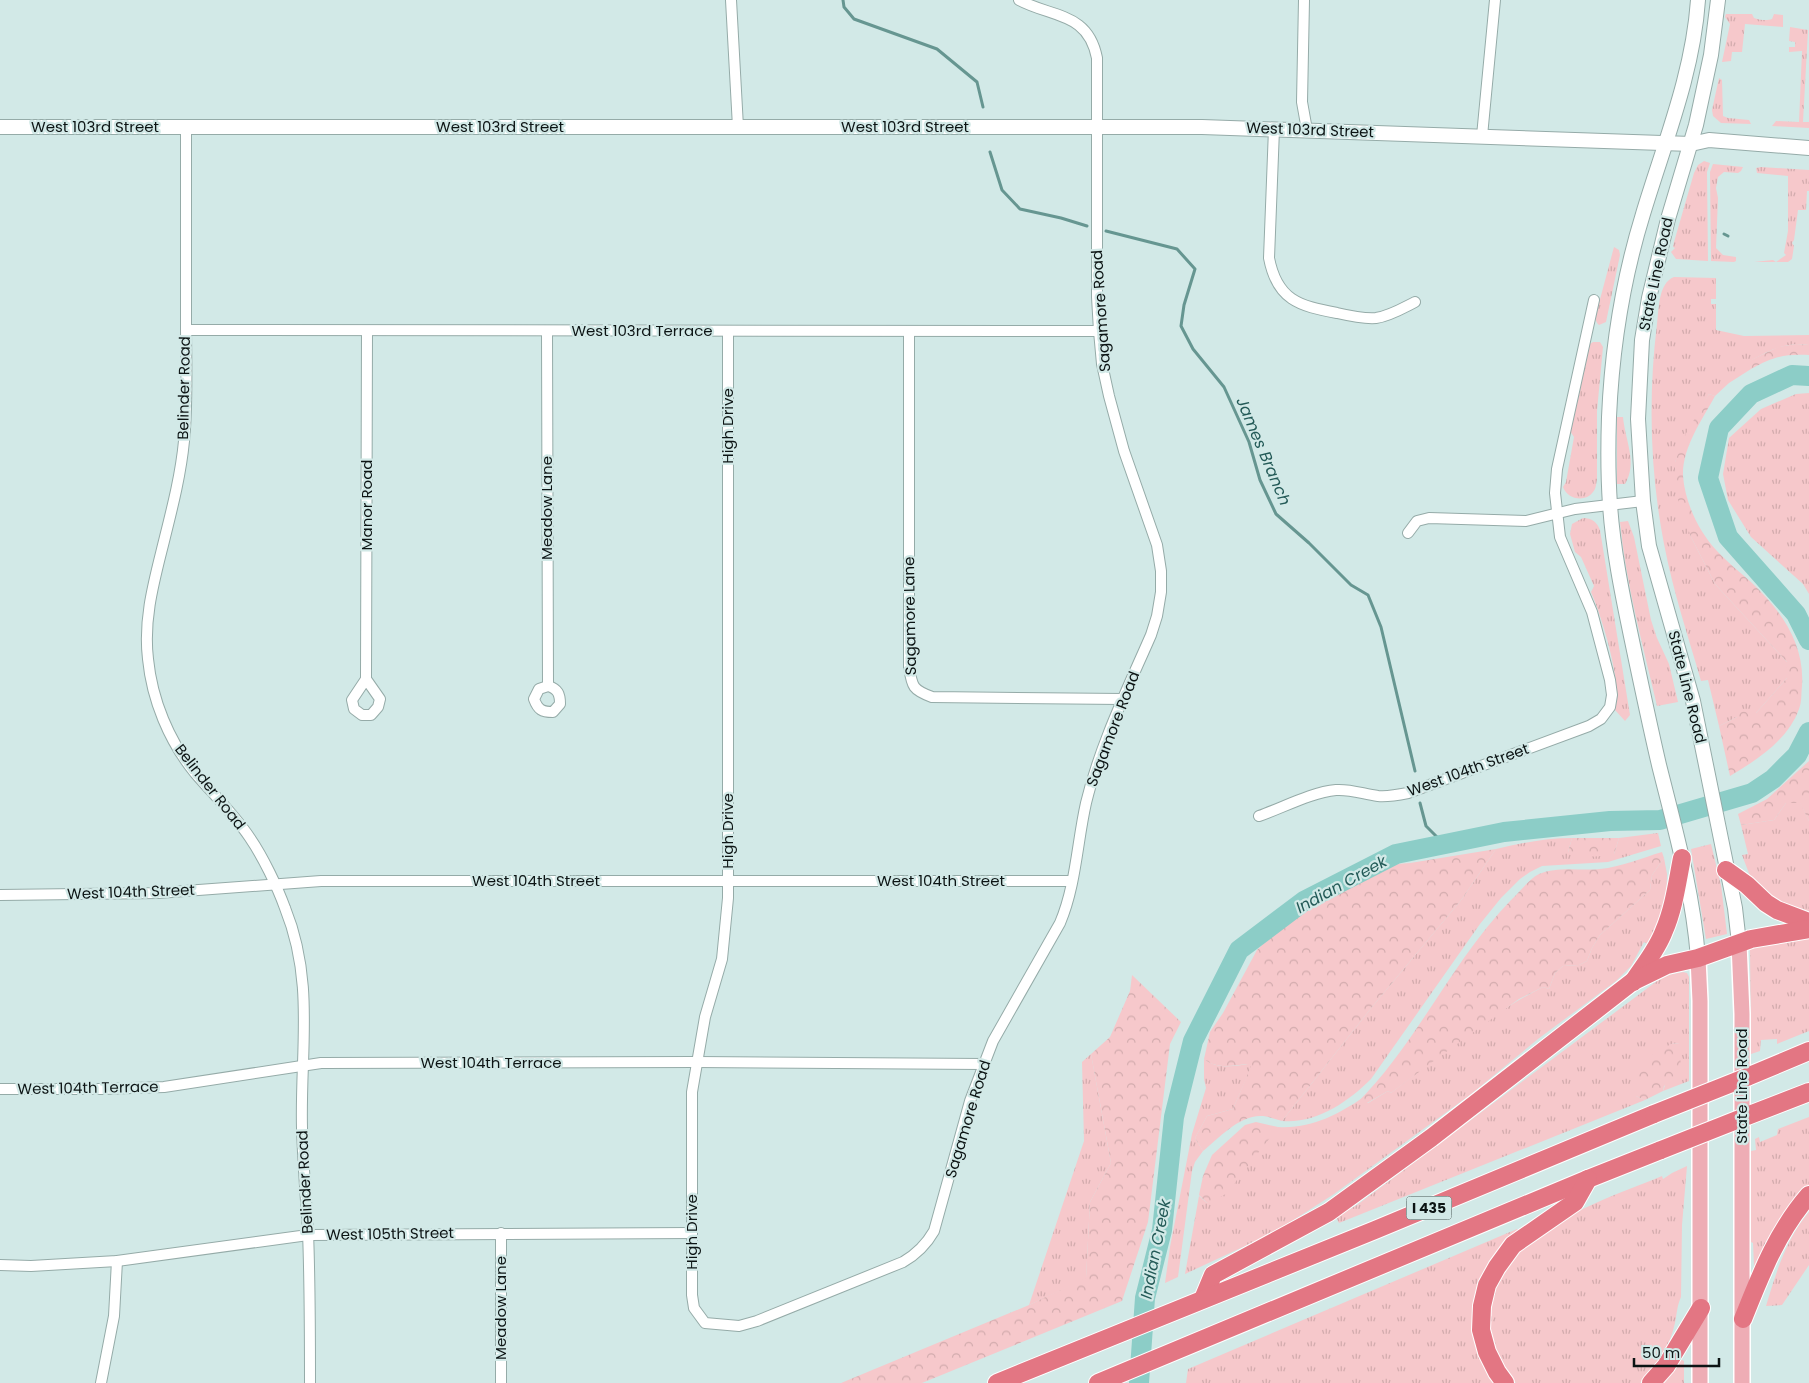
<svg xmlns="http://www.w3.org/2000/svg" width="1809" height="1383" viewBox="0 0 1809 1383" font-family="Poppins,sans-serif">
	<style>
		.grass { fill: url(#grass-tufts) }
		.forest { fill: url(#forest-crowns) }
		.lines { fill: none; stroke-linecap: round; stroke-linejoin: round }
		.stream { stroke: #669691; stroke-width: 3 }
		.river { stroke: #8ccdc7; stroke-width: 20 }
		.street-casing { stroke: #95aba8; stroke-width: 12 }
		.secondary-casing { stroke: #95aba8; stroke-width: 16 }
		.primary-casing { stroke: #fff; stroke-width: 18 }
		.highway-casing { stroke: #fff; stroke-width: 20 }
		.street { stroke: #fff; stroke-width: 10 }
		.secondary { stroke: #fff; stroke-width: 14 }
		.primary { stroke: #eeadb5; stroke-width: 15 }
		.highway { stroke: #e37683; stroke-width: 18 }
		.highway-bridge-casing { stroke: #fff; stroke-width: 20; stroke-linecap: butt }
		.highway-bridge { stroke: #e37683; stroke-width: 18 }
		.labels { text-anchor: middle; stroke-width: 4.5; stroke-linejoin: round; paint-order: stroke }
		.shield { fill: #d2e9e7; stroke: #475453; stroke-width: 1 }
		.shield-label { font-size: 14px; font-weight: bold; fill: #0c1414 }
		.street-label { font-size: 15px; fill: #0c1414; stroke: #d2e9e7 }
		.water-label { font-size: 16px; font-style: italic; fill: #235a57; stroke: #d2e9e7 }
	</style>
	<defs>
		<pattern id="grass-tufts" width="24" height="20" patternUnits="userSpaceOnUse" patternTransform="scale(1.25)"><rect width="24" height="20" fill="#f6c8cb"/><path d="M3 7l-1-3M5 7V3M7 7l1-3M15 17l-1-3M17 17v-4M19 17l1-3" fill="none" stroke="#d2abad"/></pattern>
		<pattern id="forest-crowns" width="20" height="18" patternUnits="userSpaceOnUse" patternTransform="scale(1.25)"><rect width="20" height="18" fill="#f6c8cb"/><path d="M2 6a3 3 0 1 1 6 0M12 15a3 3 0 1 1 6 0" fill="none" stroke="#d2abad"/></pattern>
	</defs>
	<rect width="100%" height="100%" fill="#d2e9e7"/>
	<g class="grass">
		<path d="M1726,14H1752L1754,18C1759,20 1767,21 1772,19L1774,14L1783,15V27L1745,24L1742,52H1732L1731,61L1722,62L1730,24L1725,17Z"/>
		<path d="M1790,27L1808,30L1803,122H1809V128L1772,126L1776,121L1799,122L1802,51L1789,52V47H1795V42L1789,41Z"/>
		<path d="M1719,78L1722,80L1723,116L1728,118L1749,120L1751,124L1721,123L1713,116L1712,110Z"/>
		<path d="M1704,161L1710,163L1707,172L1708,261L1676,259L1671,252L1675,248L1673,247L1674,242L1694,173L1698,165Z"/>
		<path d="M1713,164L1743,167L1741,171L1738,173L1724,172L1718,177L1716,188L1718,198L1716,248L1723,255L1736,257V261L1734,262L1711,261L1710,172Z"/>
		<path d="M1761,167L1809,170V191H1807L1806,210H1798L1794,240L1792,243L1794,246L1792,259L1788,262H1754L1773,260L1776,262L1786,255L1784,253L1788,231V176L1757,173L1756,168Z"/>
		<path d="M1614,247L1619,250L1620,255L1606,322L1599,325L1597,323L1595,318Z"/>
		<path d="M1674,277L1716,278V299H1711V304H1716V330L1744,336L1809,335V345C1784,342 1771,350 1750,361L1751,369L1729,383L1715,396L1709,394L1675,462L1691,537L1715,584L1787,662V678L1756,713L1737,717L1719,726L1708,680L1701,681C1688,636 1673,591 1664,544C1650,472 1648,397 1657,324C1659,310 1658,283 1674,277Z"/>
		<path d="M1593,342H1600L1603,347L1597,411V480C1596,484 1596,489 1593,492C1585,503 1567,499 1563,487L1566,482L1574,437L1570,431L1588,345Z"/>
		<path d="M1809,393V594L1803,584L1751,537L1728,500L1723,474L1729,438L1761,409L1796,394Z"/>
		<path d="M1617,417H1623C1625,440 1638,463 1625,484H1617Z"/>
		<path d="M1583,518C1592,518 1597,522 1600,530L1630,715L1625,721L1615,710C1623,685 1602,617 1591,592L1594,586L1581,557L1575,552L1570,534L1572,524Z"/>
		<path d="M1628,521L1634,537L1651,620L1657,638L1669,664L1678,702L1657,706C1643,645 1626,585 1620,522Z"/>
		<path d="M1800,802L1809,821V914L1785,909L1758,887L1750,876L1742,855L1748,854L1741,825L1774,820L1786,803Z"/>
		<path d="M1658,833L1661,846L1608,862L1542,866L1530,872L1520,879L1501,898L1480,924L1371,1079C1348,1102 1316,1124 1282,1121L1372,1007L1462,899L1496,849C1521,843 1546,838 1572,838L1568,852L1614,854L1619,838Z"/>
		<path d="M1711,844L1721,885L1727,934L1706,939L1691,849Z"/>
		<path d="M1664,858L1667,874L1666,907L1649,945L1644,942L1631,966L1616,981L1538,1039L1470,1095L1334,1194L1289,1223L1258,1240L1185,1274L1199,1196L1207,1203L1278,1127C1311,1129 1337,1115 1364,1097L1358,1103H1368L1388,1091L1391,1093C1438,1057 1491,1013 1543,987L1549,989L1555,973L1563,966L1579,965L1587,961L1592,948L1600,935L1650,890L1652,875Z"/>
		<path d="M1809,938V1031L1777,1044V1039L1761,1040L1760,1051L1751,1054L1750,949L1756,946Z"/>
		<path d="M1683,972L1687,973L1689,977V1081L1663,1091L1680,1043L1671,1044L1636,1096L1645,1100L1339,1223L1336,1217L1357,1205L1657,981L1668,975Z"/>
		<path d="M1091,1054L1111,1163L1090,1202L1086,1279L1029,1305L1084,1141L1082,1062Z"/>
		<path d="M1204,1059C1218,1070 1236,1066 1253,1063L1233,1109L1207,1116L1195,1138L1203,1151L1195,1162L1192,1171L1178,1277L1165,1283L1170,1247L1192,1134L1206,1088L1204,1079Z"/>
		<path d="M1809,1117V1185L1803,1191L1758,1266H1754L1753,1243L1751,1242V1151L1756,1150L1755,1139L1759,1137L1760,1142L1777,1135L1778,1129Z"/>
		<path d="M1687,1166L1682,1225L1681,1297C1677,1306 1677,1313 1675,1323C1670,1346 1657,1367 1640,1383H1516C1499,1367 1490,1344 1489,1321C1487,1236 1599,1202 1662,1176L1663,1179L1672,1173Z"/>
		<path d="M1809,1212V1265L1782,1305L1766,1306C1776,1273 1786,1239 1809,1212Z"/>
		<path d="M1517,1229L1519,1231L1482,1288L1497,1383H1186L1188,1369Z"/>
		<path d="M1678,1358L1684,1361V1383H1660Z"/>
	</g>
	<g class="forest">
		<path d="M1796,344L1809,345V355C1783,354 1773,357 1751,369L1749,361L1778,347Z"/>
		<path d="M1709,394L1715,396C1702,420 1682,448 1683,476C1685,503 1699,532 1717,551C1727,562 1740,572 1751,582C1781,610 1805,644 1802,686C1801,694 1802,702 1799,709C1788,740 1757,760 1730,776L1719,726L1737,717L1741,711L1756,713L1787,678V662L1715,584L1691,537L1677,497L1675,481V462L1684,437Z"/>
		<path d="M1809,761V821L1800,803H1786L1774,820L1741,825L1738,814L1767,799Z"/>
		<path d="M1572,838H1619L1614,854C1597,858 1584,857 1568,852Z"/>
		<path d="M1496,849L1462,899L1372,1007L1282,1121C1276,1119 1269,1117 1263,1116C1240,1114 1219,1138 1203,1151L1195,1138L1207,1116L1233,1109L1252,1064C1236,1064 1219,1071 1204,1059L1210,1032L1223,1013L1257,950L1271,936L1348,882L1383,865L1410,863Z"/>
		<path d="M1662,852L1664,858L1652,875L1650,890L1600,935L1592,948L1587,961L1579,965L1563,966L1555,973L1549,989L1543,987L1519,999L1435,1060L1391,1093L1388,1091L1367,1103H1357C1417,1043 1452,961 1511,900C1520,892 1529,879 1539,874C1558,866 1580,871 1600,869C1621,867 1642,858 1662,852Z"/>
		<path d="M1132,975L1181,1022L1170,1044L1148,1222L1122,1301L922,1383H841L1029,1305L1086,1278L1090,1202L1111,1163L1091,1054L1110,1037L1130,991Z"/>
		<path d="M1680,1043L1681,1075L1664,1086L1663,1091L1645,1100L1636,1096V1064L1671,1044Z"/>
		<path d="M1256,1122L1278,1127L1277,1129L1226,1194L1207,1203L1199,1195L1203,1176L1212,1155L1245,1125Z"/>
	</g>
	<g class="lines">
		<g class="stream">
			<path d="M843,0L844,7L854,19L937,49L977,82L983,107"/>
			<path d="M990,152L1002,190L1020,209L1061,218L1087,226"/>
			<path d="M1106,231L1177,249L1195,269L1184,305L1181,326L1193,349L1224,387L1249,442L1260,480L1276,514L1309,543L1351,585L1368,595L1381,627L1415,771"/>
			<path d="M1724,234L1728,236"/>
			<path d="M1420,803L1426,826L1444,844"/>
		</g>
		<g class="river">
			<path d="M1809,376L1792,375L1751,394L1719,428L1708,478L1728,537L1796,614L1809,640"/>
			<path d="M1139,1383L1145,1298L1162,1230L1174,1117L1193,1041L1239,950L1304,901L1396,854L1504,832L1610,821L1660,820L1752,793L1773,779L1797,755L1809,732"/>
		</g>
		<defs>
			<g id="street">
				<path d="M731,0L738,127"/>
				<path d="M1304,0L1302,102L1307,130"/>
				<path d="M186,127C186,192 186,258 186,323C186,362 188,402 184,441C181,473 173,505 165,537C155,578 143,617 148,659C152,700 169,741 195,773C213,794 234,814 250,838C263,857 277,886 285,908C315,982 300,1051 302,1128C303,1163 306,1198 308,1232C310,1283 310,1333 310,1383"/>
				<path d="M1274,129L1269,258C1277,300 1299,306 1337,313C1350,316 1363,319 1376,318C1390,316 1403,308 1415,302"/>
				<path d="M1482,136L1495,0"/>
				<path d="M186,330L1099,331"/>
				<path d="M547,331L548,686L539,689L534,699C538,710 542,712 553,712L560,704C560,694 558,689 548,686"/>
				<path d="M728,331V898L722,959L705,1017L692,1092V1295L694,1308L705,1323L739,1326L757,1321L903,1262C917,1254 926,1245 934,1231L970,1101L993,1041L1060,923C1076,885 1077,843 1086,803C1100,745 1127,690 1151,635L1157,616L1161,592V571L1157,545L1124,451L1109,396L1102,364L1099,331L1097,297V58C1088,12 1053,18 1019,0"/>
				<path d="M909,331V667C912,687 913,690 932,697L1123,699"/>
				<path d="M1408,533L1417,521L1429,518L1526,521L1575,509L1643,501"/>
				<path d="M366,679L380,699L378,707L371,715H362L354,709L352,700L366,679L367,331"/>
				<path d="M1259,816C1282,808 1312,792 1336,790C1351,789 1363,794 1378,796C1388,797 1398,795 1408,793L1589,726L1601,719L1610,707L1612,695L1610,680L1592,612L1560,537L1555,493L1557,469L1594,300"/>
				<path d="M0,895L158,893L321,881H1072"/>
				<path d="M0,1089H100L164,1087L321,1063L696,1062L984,1064"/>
				<path d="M0,1265L31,1266L117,1261L308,1235L692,1233"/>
				<path d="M101,1383L114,1316L117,1261"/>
				<path d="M501,1383V1233"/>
			</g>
			<g id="secondary">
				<path d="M1718,0L1711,55L1696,125L1668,219L1649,298L1642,340L1638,419L1643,501L1649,546L1693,701L1735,908L1739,943"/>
				<path d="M0,127H1202L1691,144L1709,140L1809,148"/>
				<path d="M1698,958C1693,892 1675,829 1659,765C1649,722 1640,679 1631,636C1622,593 1613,549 1610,505C1608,476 1608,446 1609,417C1612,348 1623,279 1643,214C1664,144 1693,74 1698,0"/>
			</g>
			<g id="primary">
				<path d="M1739,943L1742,1014V1383"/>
				<path d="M1698,958L1700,1001V1383"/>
			</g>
			<g id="highway">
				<path d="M1726,870L1747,885L1766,903L1777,910L1809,922"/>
				<path d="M1633,982C1644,965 1657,950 1664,931C1674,908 1677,883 1682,858"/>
				<path d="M1747,1077L1809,1051"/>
				<path d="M1747,1116L1809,1092"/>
				<path d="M1203,1299L1213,1275L1329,1212L1431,1138L1632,982L1667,965L1698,958L1751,939L1809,929"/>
				<path d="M1743,1319C1761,1274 1777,1232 1809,1195"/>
				<path d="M997,1383L1375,1230L1654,1114"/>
				<path d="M1098,1383L1588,1179L1661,1150"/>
				<path d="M1505,1383L1497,1372L1487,1352L1481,1330L1482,1306L1487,1285L1497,1267L1513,1245L1575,1202L1588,1179"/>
				<path d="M1651,1383L1666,1366L1701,1308"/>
			</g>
		</defs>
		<use href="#street" class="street-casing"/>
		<use href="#secondary" class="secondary-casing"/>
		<use href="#primary" class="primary-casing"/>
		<use href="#highway" class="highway-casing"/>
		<use href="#street" class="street"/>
		<use href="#secondary" class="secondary"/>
		<use href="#primary" class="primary"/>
		<use href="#highway" class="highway"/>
		<defs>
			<g id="highway-bridge">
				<path d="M1654,1114L1747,1077"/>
				<path d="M1661,1150L1747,1116"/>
			</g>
		</defs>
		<use href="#highway-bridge" class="highway-bridge-casing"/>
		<use href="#highway-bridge" class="highway-bridge"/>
	</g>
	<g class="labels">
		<rect class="shield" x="1406.5" y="1196.5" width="45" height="23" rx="4"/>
		<g class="shield-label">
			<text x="1429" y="1213">I 435</text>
		</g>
		<g class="street-label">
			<text x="95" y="132">West 103rd Street</text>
			<text x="500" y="132">West 103rd Street</text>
			<text x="905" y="132">West 103rd Street</text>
			<text transform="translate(1310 130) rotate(2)" y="5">West 103rd Street</text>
			<text transform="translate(1656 274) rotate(-78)" y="5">State Line Road</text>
			<text transform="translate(1101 311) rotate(-94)" y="5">Sagamore Road</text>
			<text x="642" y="336">West 103rd Terrace</text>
			<text transform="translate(184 388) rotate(-89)" y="5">Belinder Road</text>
			<text transform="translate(728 426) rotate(-90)" y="5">High Drive</text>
			<text transform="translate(367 505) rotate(-90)" y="5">Manor Road</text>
			<text transform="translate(547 508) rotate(-90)" y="5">Meadow Lane</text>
			<text transform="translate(910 616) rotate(-91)" y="5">Sagamore Lane</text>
			<text transform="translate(1687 687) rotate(76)" y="5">State Line Road</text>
			<text transform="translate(1113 729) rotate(-69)" y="5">Sagamore Road</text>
			<text transform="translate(1468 770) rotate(-20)" y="5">West 104th Street</text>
			<text transform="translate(210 787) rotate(52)" y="5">Belinder Road</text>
			<text transform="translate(728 831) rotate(-90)" y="5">High Drive</text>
			<text x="536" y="886">West 104th Street</text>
			<text x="941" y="886">West 104th Street</text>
			<text transform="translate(131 892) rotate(-2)" y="5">West 104th Street</text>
			<text x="491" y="1068">West 104th Terrace</text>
			<text transform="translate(1742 1086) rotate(-90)" y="5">State Line Road</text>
			<text transform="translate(88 1088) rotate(-1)" y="5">West 104th Terrace</text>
			<text transform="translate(968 1119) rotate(-73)" y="5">Sagamore Road</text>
			<text transform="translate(305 1182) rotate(-93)" y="5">Belinder Road</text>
			<text transform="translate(692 1232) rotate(-90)" y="5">High Drive</text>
			<text transform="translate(390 1234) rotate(-1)" y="5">West 105th Street</text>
			<text transform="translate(501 1308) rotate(-90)" y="5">Meadow Lane</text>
		</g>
		<g class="water-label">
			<text transform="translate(1264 451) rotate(67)" y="6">James Branch</text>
			<text transform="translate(1341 884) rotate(-29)" y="6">Indian Creek</text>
			<text transform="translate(1155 1249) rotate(-79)" y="6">Indian Creek</text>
		</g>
	</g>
	<path d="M1634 1358v8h85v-8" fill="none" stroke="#0c1414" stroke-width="2.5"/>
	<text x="1642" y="1358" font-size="15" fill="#0c1414" stroke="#d2e9e7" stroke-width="4" paint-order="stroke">50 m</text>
</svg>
